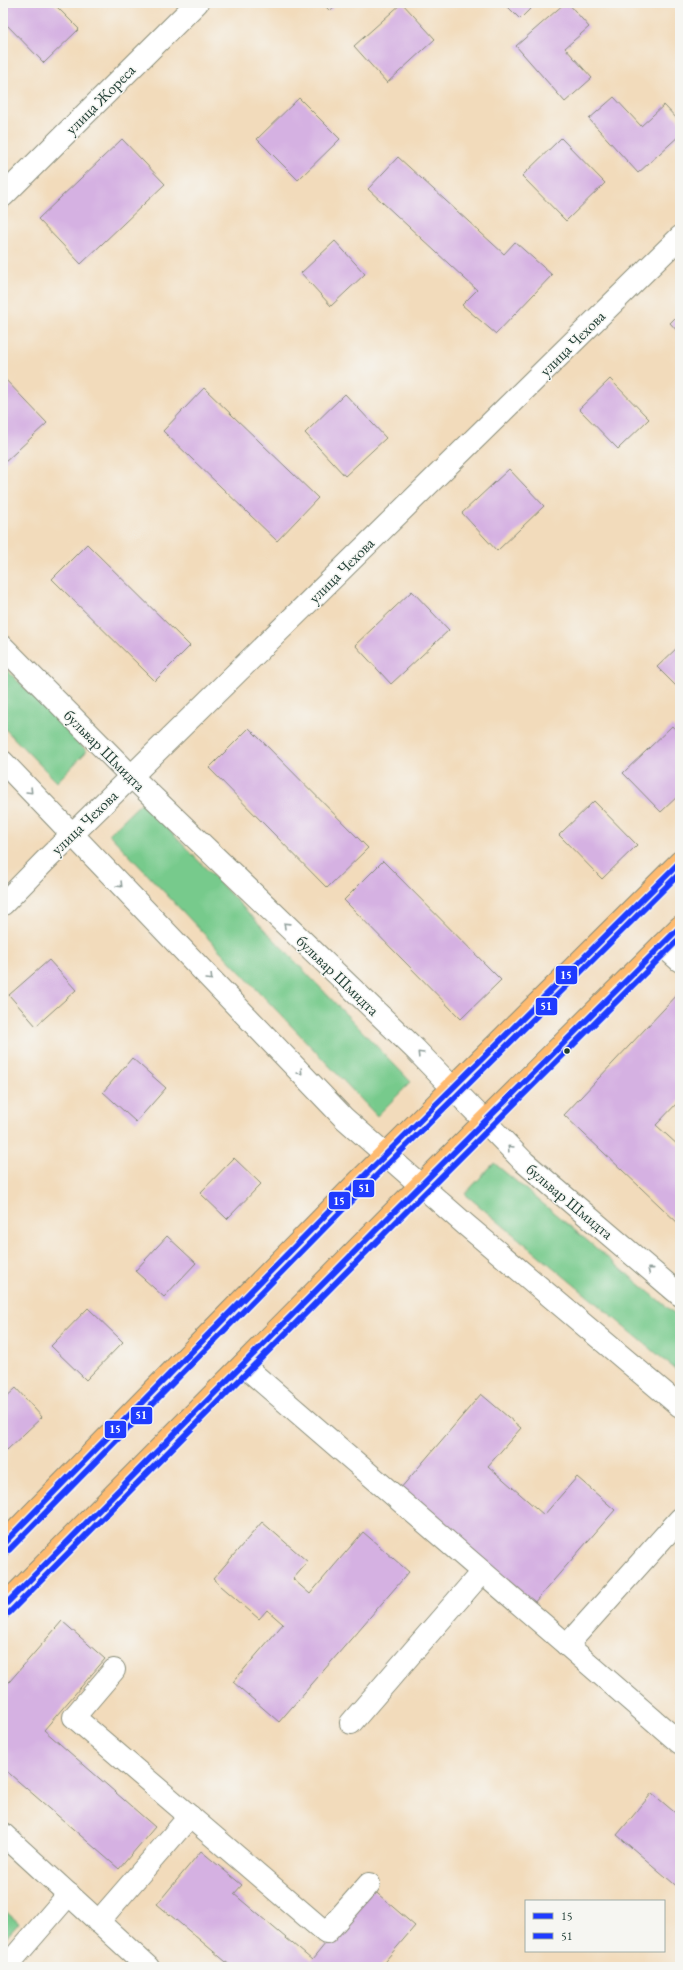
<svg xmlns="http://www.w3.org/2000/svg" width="683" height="1970" viewBox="0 0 683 1970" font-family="'EB Garamond',serif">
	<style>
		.green { fill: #77ca8c; stroke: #4b8460 }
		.building { fill: #d5b1e2 }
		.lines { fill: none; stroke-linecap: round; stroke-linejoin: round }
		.minor-casing { stroke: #888c78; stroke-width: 24 }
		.major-casing { stroke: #888c78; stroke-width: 24 }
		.minor { stroke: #fff; stroke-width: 22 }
		.major { stroke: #febb71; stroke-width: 22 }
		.bus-1-casing { stroke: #f6f6f2; stroke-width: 9 }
		.bus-2-casing { stroke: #f6f6f2; stroke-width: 9 }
		.bus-1 { stroke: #1f3bff; stroke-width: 6 }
		.bus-2 { stroke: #1f3bff; stroke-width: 6 }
		.oneway { stroke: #8f9e9a }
		.bus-dot { fill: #1f3d34; stroke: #f6f6f2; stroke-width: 1.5 }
		.labels { text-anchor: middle; stroke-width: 3; stroke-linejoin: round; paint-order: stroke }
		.street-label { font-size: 16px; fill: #1f3d34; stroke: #f6f6f2 }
		.line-badge { stroke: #f6f6f2; stroke-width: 1.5 }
		.badge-label { font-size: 11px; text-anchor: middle; font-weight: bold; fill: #fff }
	</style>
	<rect width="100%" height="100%" fill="#f6f6f2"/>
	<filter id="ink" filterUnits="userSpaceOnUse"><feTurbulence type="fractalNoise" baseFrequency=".025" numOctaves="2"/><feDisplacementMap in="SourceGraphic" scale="8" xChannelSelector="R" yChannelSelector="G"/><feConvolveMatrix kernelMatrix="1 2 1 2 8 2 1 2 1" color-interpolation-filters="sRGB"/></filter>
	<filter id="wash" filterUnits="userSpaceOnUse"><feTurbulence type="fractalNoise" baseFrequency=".012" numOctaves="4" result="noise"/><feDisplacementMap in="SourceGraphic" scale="16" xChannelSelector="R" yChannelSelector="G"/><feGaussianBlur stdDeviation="0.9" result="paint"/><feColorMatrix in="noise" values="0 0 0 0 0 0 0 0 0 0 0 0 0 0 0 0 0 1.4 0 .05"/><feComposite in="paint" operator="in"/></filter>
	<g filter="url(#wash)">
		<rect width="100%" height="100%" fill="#f2dbbb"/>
		<g class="green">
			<path d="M3,666L87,751L57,782L3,727Z"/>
			<path d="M142,802L411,1082L377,1116L109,834Z"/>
			<path d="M494,1163L680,1318V1373L465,1194Z"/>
			<path d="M3,1909L19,1923L3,1941Z"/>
		</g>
		<g id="blocks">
			<g class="building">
				<path d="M3,3H53L79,29L44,63L3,21Z"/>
				<path d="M322,3H337L330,11Z"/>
				<path d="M402,3L435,39L387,83L354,46Z"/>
				<path d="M504,3H536L520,19Z"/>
				<path d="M565,3H568L589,27L565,48L592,78L565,102L516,46Z"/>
				<path d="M614,97L641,126L664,105L680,122V135L638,173L589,119Z"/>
				<path d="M299,98L340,139L298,180L257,139Z"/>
				<path d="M561,138L605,183L566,221L522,176Z"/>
				<path d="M122,139L165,184L81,264L38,219Z"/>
				<path d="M398,157L504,254L515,242L552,275L496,334L462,305L477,290L368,189Z"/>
				<path d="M335,241L365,274L331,306L301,273Z"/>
				<path d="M680,313V334L670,323Z"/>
				<path d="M3,377L47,423L3,464Z"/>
				<path d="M610,379L649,419L618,449L579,409Z"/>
				<path d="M204,388L318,498L277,541L163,431Z"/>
				<path d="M345,394L386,438L345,476L305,433Z"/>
				<path d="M509,469L544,506L497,551L462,513Z"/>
				<path d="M87,544L190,646L155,681L52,579Z"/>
				<path d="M412,591L449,630L391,684L355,645Z"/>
				<path d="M680,645V690L657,667Z"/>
				<path d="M672,726L680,735V794L661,812L623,773Z"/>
				<path d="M249,728L368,848L327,888L209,768Z"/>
				<path d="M594,801L637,845L602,879L559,835Z"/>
				<path d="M383,861L501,980L461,1019L344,900Z"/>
				<path d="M49,960L76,990L36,1026L9,995Z"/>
				<path d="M680,992V1100L656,1125L680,1147V1225L564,1115Z"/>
				<path d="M132,1058L166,1088L136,1122L103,1092Z"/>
				<path d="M234,1158L261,1184L227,1219L200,1193Z"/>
				<path d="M167,1236L196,1263L164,1297L135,1271Z"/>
				<path d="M88,1308L123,1342L86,1380L51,1346Z"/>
				<path d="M16,1388L42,1417L7,1450L3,1446V1400Z"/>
				<path d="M481,1394L521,1428L488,1466L544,1515L577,1477L615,1510L533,1604L400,1489Z"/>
				<path d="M262,1522L308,1562L293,1579L310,1594L363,1532L409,1572L279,1722L233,1682L283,1624L267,1610L259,1619L213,1579Z"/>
				<path d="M62,1621L105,1659L44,1730L155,1827L119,1869L3,1768V1689Z"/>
				<path d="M652,1793L680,1817V1889L617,1835Z"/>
				<path d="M201,1851L242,1885L234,1894L312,1960L371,1888L415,1926L380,1967H232L157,1904Z"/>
			</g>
		</g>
	</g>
	<g filter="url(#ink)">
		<use href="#blocks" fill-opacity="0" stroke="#888c78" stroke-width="1"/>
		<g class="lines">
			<defs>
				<g id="minor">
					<path d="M3,196L197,3"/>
					<path d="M3,647L131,776L415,1049L524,1162L680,1295"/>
					<path d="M3,762L344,1118L466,1225L680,1406"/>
					<path d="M3,904L44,862L680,237"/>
					<path d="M662,945L680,961"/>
					<path d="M243,1365L567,1645"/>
					<path d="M680,1519L567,1645L680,1743"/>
					<path d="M114,1670L74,1717L326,1933L369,1884"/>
					<path d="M351,1723L482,1572"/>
					<path d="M3,1834L148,1967"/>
					<path d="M98,1922L190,1816"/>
					<path d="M6,1967L69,1894"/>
				</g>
				<g id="major">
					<path d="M3,1544L353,1187L680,862"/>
					<path d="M3,1607L387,1219L680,927"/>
				</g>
			</defs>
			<use href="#minor" class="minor-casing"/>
			<use href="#major" class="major-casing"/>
			<use href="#minor" class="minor"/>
			<use href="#major" class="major"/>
			<defs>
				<g id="bus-1">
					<path d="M3,1544L353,1187L680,862"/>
					<path d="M3,1607L387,1219L680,927"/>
				</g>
				<g id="bus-2">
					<path d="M9,1550L359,1193L680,873"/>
					<path d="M9,1613L393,1225L680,938"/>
				</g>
			</defs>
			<use href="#bus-1" class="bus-1-casing"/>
			<use href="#bus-2" class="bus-2-casing"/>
			<use href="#bus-1" class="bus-1"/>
			<use href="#bus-2" class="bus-2"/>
		</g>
		<defs><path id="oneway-chevron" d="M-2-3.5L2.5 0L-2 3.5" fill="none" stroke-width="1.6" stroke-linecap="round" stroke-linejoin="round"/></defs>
		<g class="oneway">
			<use href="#oneway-chevron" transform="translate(30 791) rotate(46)"/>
			<use href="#oneway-chevron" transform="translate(120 885) rotate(46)"/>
			<use href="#oneway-chevron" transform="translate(286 925) rotate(-136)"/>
			<use href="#oneway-chevron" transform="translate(210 978) rotate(46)"/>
			<use href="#oneway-chevron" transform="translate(420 1054) rotate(-134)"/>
			<use href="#oneway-chevron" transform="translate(300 1072) rotate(46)"/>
			<use href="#oneway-chevron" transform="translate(510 1148) rotate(-134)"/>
			<use href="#oneway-chevron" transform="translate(650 1270) rotate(-140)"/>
		</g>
	</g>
	<circle class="bus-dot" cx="567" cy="1051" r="3.5"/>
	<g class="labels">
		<g class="street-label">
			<text transform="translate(100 99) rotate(-45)" y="6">улица Жореса</text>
			<text transform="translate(572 343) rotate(-45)" y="6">улица Чехова</text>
			<text transform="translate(341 570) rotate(-45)" y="6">улица Чехова</text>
			<text transform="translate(105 750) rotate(45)" y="6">бульвар Шмидта</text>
			<text transform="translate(84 822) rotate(-44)" y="6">улица Чехова</text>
			<text transform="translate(338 975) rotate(44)" y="6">бульвар Шмидта</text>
			<text transform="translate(570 1201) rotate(40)" y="6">бульвар Шмидта</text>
		</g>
	</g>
	<g class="line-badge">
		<rect x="555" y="965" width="23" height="20" rx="4" fill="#1f3bff"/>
		<rect x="535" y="997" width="23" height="19" rx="4" fill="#1f3bff"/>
		<rect x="352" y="1179" width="23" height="19" rx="4" fill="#1f3bff"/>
		<rect x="328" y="1191" width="23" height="19" rx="4" fill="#1f3bff"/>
		<rect x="130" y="1406" width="23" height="19" rx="4" fill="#1f3bff"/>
		<rect x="104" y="1420" width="23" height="19" rx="4" fill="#1f3bff"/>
	</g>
	<g class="badge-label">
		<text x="566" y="979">15</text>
		<text x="546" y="1010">51</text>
		<text x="364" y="1192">51</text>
		<text x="339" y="1205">15</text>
		<text x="141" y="1419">51</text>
		<text x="115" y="1433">15</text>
	</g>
	<rect width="683" height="1970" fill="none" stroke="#f6f6f2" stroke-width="16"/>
	<rect x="525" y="1900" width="140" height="52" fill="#f6f6f2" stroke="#a0aca6"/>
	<rect x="533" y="1913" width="20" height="6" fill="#1f3bff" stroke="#a0aca6"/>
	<text x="561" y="1920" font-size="12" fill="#1f3d34">15</text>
	<rect x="533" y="1933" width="20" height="6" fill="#1f3bff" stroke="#a0aca6"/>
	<text x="561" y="1940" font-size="12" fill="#1f3d34">51</text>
</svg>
